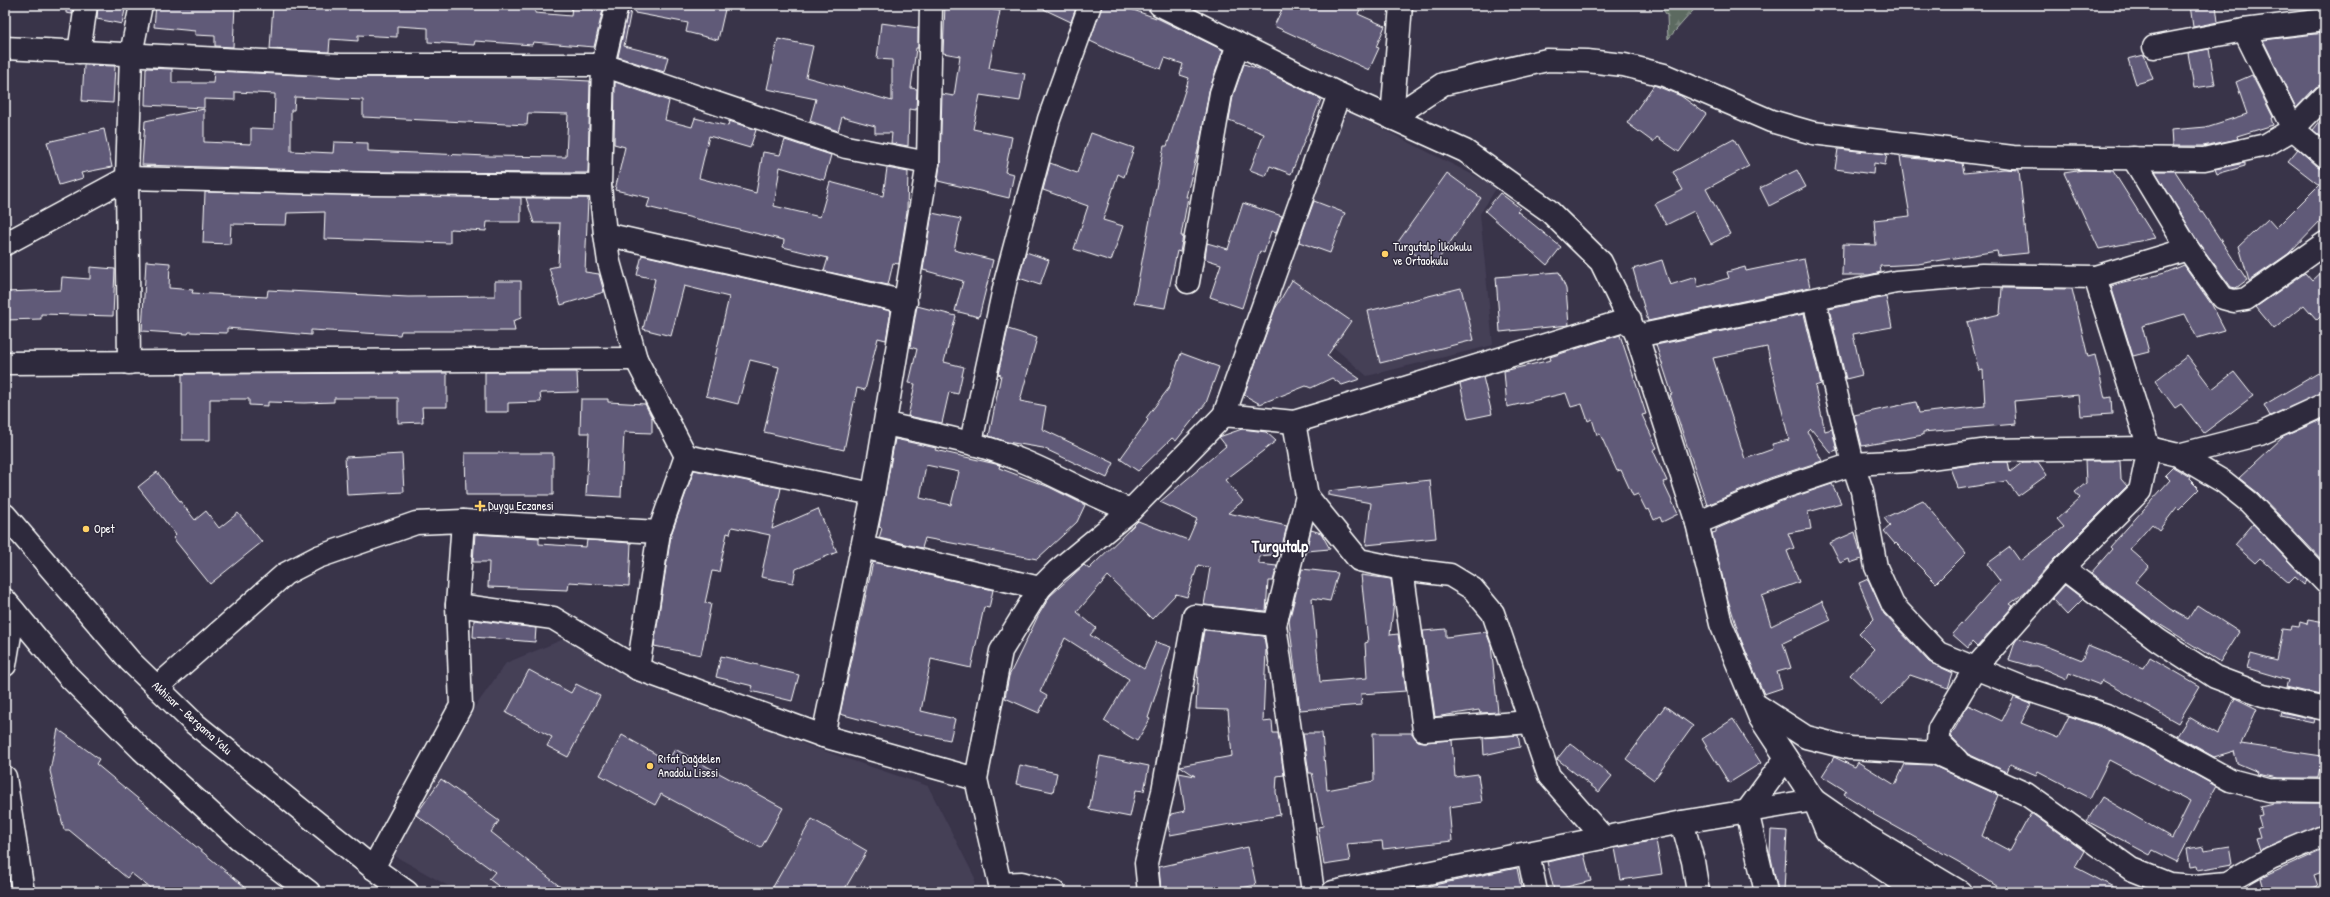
<svg xmlns="http://www.w3.org/2000/svg" width="2330" height="897" viewBox="0 0 2330 897" font-family="'Patrick Hand',sans-serif">
	<style>
		.built { fill: #453f57 }
		.forest { fill: url(#forest-firs); stroke: #adb4b0 }
		.building { fill: #615a78; stroke: #fff; fill-rule: evenodd }
		.lines { fill: none; stroke-linecap: round; stroke-linejoin: round }
		.minor-casing { stroke: #fff; stroke-width: 25 }
		.major-casing { stroke: #fff; stroke-width: 25 }
		.minor { stroke: #2f2a3d; stroke-width: 22 }
		.major { stroke: #2f2a3d; stroke-width: 22 }
		.poi-dot { fill: #ffd166; stroke: #2f2a3d; stroke-width: 1.5 }
		.labels { text-anchor: middle; stroke-width: 3; stroke-linejoin: round; paint-order: stroke }
		.poi-label { font-size: 12px; fill: #fff; stroke: #2f2a3d; text-anchor: start }
		.street-label { font-size: 12px; fill: #fff; stroke: #2f2a3d }
		.district-label { font-size: 16px; font-weight: bold; fill: #fff; stroke: #2f2a3d }
	</style>
	<defs>
		<pattern id="forest-firs" width="22" height="20" patternUnits="userSpaceOnUse"><rect width="22" height="20" fill="#5b6a60"/><path d="M5 1l3.5 6h-7zM16 11l3.5 6h-7z" fill="#748078"/></pattern>
	</defs>
	<rect width="100%" height="100%" fill="#393449"/>
	<filter id="ink" filterUnits="userSpaceOnUse"><feTurbulence type="fractalNoise" baseFrequency=".025" numOctaves="2"/><feDisplacementMap in="SourceGraphic" scale="8" xChannelSelector="R" yChannelSelector="G"/><feConvolveMatrix kernelMatrix="1 2 1 2 8 2 1 2 1" color-interpolation-filters="sRGB"/></filter>
	<g filter="url(#ink)">
		<g class="built">
			<path d="M1339,107L1497,187L1480,214L1493,345L1367,376L1271,293Z"/>
			<path d="M564,639L806,745L928,786L975,878L973,892H459L377,846L506,663Z"/>
		</g>
		<path class="forest" d="M1659,5H1698L1668,39L1667,15Z"/>
		<g class="building">
			<path d="M66,5H73L72,14L66,13Z"/>
			<path d="M98,5H126L122,24L97,19Z"/>
			<path d="M156,5H235L233,47L215,46V36L195,35V31L154,27Z"/>
			<path d="M273,5H488L535,8V13L571,16L572,5H604L594,47L533,42L532,45L475,41L474,45L428,42V28L397,26V37L358,35V41L330,39L329,52L270,49Z"/>
			<path d="M629,5H632L624,46L668,57L664,72L618,57Z"/>
			<path d="M636,5H726L718,40L686,32L688,23L635,13Z"/>
			<path d="M945,5H966L1000,11L989,68L1025,74L1020,101L980,95L973,129L1012,137L1005,172L1014,174L1009,198L938,181L940,163L942,94L954,96L960,56L943,53Z"/>
			<path d="M1035,5H1077L1071,22Z"/>
			<path d="M1102,5H1119L1159,19L1223,50L1209,91L1200,142L1186,197H1188L1181,236H1183L1180,252L1177,251L1165,308L1134,303L1164,146H1167L1189,78L1180,75L1183,64L1165,58L1161,69L1118,54L1090,41Z"/>
			<path d="M1284,5H1362L1358,14L1385,26L1376,47L1379,48L1369,70L1274,26Z"/>
			<path d="M2190,5H2216L2218,22L2193,27Z"/>
			<path d="M881,23L918,28V48H916L911,88L917,89L916,110L909,109L908,146L891,143L892,133H875V126L842,117L838,131L810,121L816,99L767,89L778,39L813,46L806,77L892,101V60L877,59Z"/>
			<path d="M2325,33V84L2316,87L2296,108L2263,40Z"/>
			<path d="M2209,49L2215,85L2194,88L2188,53Z"/>
			<path d="M2144,55L2153,79L2136,84L2128,59Z"/>
			<path d="M1244,64L1265,71L1321,99L1291,174L1270,166L1266,176L1250,170L1264,134L1229,120L1233,96Z"/>
			<path d="M84,65L115,66L113,103L82,101Z"/>
			<path d="M146,68L172,69V83H213L214,71L340,77L530,78L590,81L588,173L373,172L142,165L145,121L204,109V142L251,144V128L274,129L275,94L235,92V100L204,99V108L145,105ZM295,97L363,100V117L527,125L528,113L568,114L566,157L488,156L368,151V143L334,142L333,153L291,151V110H294Z"/>
			<path d="M2252,75L2273,117L2271,118L2273,125L2237,136L2238,139L2203,146H2172L2171,130L2206,127L2247,114L2236,82Z"/>
			<path d="M615,82L669,101L665,120L692,127L695,118L728,126L729,121L756,130L750,148L709,136L699,178L756,193L763,152L780,155L785,140L831,155L824,180L780,167L774,206L820,217L830,182L883,196L887,168L908,172L907,211L899,264L893,263L888,285L824,271L828,258L783,247L784,240L647,207L650,198L615,190L625,147L614,144Z"/>
			<path d="M1654,85L1681,96L1706,114L1679,152L1657,137L1653,142L1627,123Z"/>
			<path d="M2325,115V140L2313,130Z"/>
			<path d="M104,129L112,167L81,173L83,178L59,185L47,142Z"/>
			<path d="M1091,133L1134,148L1124,177L1118,174L1103,220L1123,226L1111,261L1074,249L1088,206L1043,190L1050,163L1077,173Z"/>
			<path d="M1734,139L1749,166L1706,189L1730,234L1711,244L1694,211L1666,225L1655,204L1683,190L1673,172Z"/>
			<path d="M1838,149L1887,154L1885,165L1874,163L1873,174L1835,169Z"/>
			<path d="M2298,149L2317,166L2325,168V216L2288,254L2249,281L2239,246L2268,219L2276,228L2319,185L2288,161Z"/>
			<path d="M1900,157L1962,163L1964,173L2004,169L2019,170L2028,253L1998,256L1997,251L1918,264L1880,266L1881,272L1869,275H1842L1843,244L1876,245L1874,220L1910,216Z"/>
			<path d="M2245,163V166L2217,174L2215,169Z"/>
			<path d="M1797,170L1806,187L1769,206L1760,188Z"/>
			<path d="M2083,170L2113,171L2155,238L2099,249L2064,173Z"/>
			<path d="M2155,171H2175L2247,280L2236,288L2231,287L2198,242Z"/>
			<path d="M1447,173L1481,198L1433,267L1398,242Z"/>
			<path d="M205,192L521,198V222H487L486,231L450,229V243L324,239L325,212L287,213L286,225L231,224L230,244L203,243Z"/>
			<path d="M1500,193L1520,208L1517,211L1561,247L1547,265L1485,211Z"/>
			<path d="M526,198H588L585,272L599,274L604,292L561,305L549,268L558,266L560,223H534Z"/>
			<path d="M1314,201L1345,213L1330,253L1299,242Z"/>
			<path d="M1243,203L1282,216L1276,233L1271,231L1264,253L1260,251L1242,308L1210,297L1221,264L1205,259L1207,243L1228,249Z"/>
			<path d="M932,213L961,219L954,250L993,260L979,317L955,311L963,281L923,270Z"/>
			<path d="M1026,252L1049,260L1040,285L1019,278Z"/>
			<path d="M642,255L891,311L886,340L878,338L865,390L857,388L844,450L764,432L779,367L750,360L738,404L706,396L729,297L684,286L671,336L643,329L655,279L637,275Z"/>
			<path d="M1804,259L1810,287L1648,321L1633,269L1662,260L1670,285L1696,277L1698,287L1729,278L1727,272L1745,267L1746,271Z"/>
			<path d="M146,261L170,263L169,288L193,290L192,293L267,297L268,290L408,297L495,296V281H521V318L513,321L515,331H401L400,335L311,330V335L227,328V333L189,332L188,334L142,331Z"/>
			<path d="M2184,265L2212,305L2225,330L2197,338L2185,314L2142,326L2149,352L2133,356L2111,286L2165,273Z"/>
			<path d="M90,267L115,269L113,316L41,314V319L5,320V292L61,290L62,277L90,279Z"/>
			<path d="M2325,269V312L2317,320L2304,305L2274,329L2256,307L2305,273L2312,281Z"/>
			<path d="M1559,272L1566,289L1569,325L1500,332L1496,277Z"/>
			<path d="M1292,280L1351,321L1327,356L1360,379L1342,385L1332,378L1311,388L1306,386L1260,404L1244,395L1275,309Z"/>
			<path d="M1461,288L1474,340L1380,363L1368,311Z"/>
			<path d="M2002,288L2072,289L2088,357L2095,355L2105,398L2111,397L2112,414L2081,416L2079,395L2014,401L2016,424L1923,432V435L1862,446L1854,415L1916,402L1919,413L1985,406L1983,370L1979,371L1967,322L2000,314Z"/>
			<path d="M1886,297L1892,327L1853,334L1862,375L1846,379L1829,309Z"/>
			<path d="M917,306L956,316L944,362L964,367L958,394L949,392L942,423L908,416L915,384L909,383L917,349L910,347Z"/>
			<path d="M1804,314L1821,384L1815,386L1825,431L1832,429L1837,451L1831,453L1811,429L1808,432L1822,461L1770,478L1707,505L1670,395L1672,394L1656,345ZM1767,347L1789,440L1772,444L1773,449L1745,459L1713,358Z"/>
			<path d="M1008,329L1037,338L1020,401L1046,406L1042,429L1114,463L1107,478L1043,448L1007,442L989,436L1001,375L998,374Z"/>
			<path d="M1620,335L1646,414L1642,415L1657,448L1653,450L1667,481L1663,482L1678,514L1662,522L1660,517L1654,520L1649,509L1646,510L1638,494L1633,496L1621,470L1617,471L1600,434L1597,435L1592,419L1588,421L1582,404L1571,407L1566,393L1507,407L1504,371L1551,360L1550,357Z"/>
			<path d="M1181,353L1219,367L1206,403L1176,441L1172,438L1138,471L1120,459L1148,420L1146,418L1169,388Z"/>
			<path d="M2187,356L2212,389L2234,372L2253,396L2204,433L2181,404L2175,408L2155,381Z"/>
			<path d="M2325,369V392L2270,416L2264,405Z"/>
			<path d="M485,372H577L578,392L540,393L541,402L508,403V412H485Z"/>
			<path d="M447,373V407H422L423,422L398,423V398H334V402L304,403L268,402V406L249,405V399H210V440H182V374Z"/>
			<path d="M1483,377L1492,414L1468,419L1460,384Z"/>
			<path d="M581,399H608V402L645,404L652,418V433L624,432L621,497L586,495L589,433H580Z"/>
			<path d="M2325,418V561L2324,562L2258,493L2239,478L2283,437Z"/>
			<path d="M1242,429L1266,432L1276,441L1225,480L1243,501L1228,513L1287,526L1280,554L1259,556V564L1277,566L1273,581H1268L1266,611L1204,605L1210,568L1198,565L1187,597L1176,594L1152,619L1108,576L1077,612L1096,628L1090,635L1144,669L1156,642L1171,647L1148,718L1150,719L1137,741L1104,721L1129,679L1065,638L1040,692L1047,696L1039,713L1005,698L1009,676L1038,616L1050,596L1084,565L1089,569L1138,521L1188,540L1197,519L1160,502L1226,446L1219,437Z"/>
			<path d="M895,439L936,448L935,450L1000,465L999,468L1049,487L1085,505L1077,522L1037,559L925,538L922,548L879,538L882,528L879,527ZM926,465L959,472L951,505L920,498Z"/>
			<path d="M465,453H553V495H466Z"/>
			<path d="M402,454L404,492L347,495L345,457Z"/>
			<path d="M2085,461H2120L2121,479L2127,486L2054,559L2025,592L2010,604L2013,606L1977,647L1972,642L1968,648L1952,634L2000,581L1987,564L2010,547L2020,561L2064,527L2057,519L2080,498L2075,492L2086,483Z"/>
			<path d="M1990,462H2008L2010,472L2023,462H2038L2047,475L2018,496L2007,481L1958,489L1950,468Z"/>
			<path d="M2173,467L2190,477L2189,479L2199,489L2179,509L2177,507L2159,530L2152,524L2130,549L2149,566L2135,582L2170,609L2188,619L2197,605L2239,632L2220,662L2151,619L2091,573L2112,549L2110,547L2170,480L2165,475Z"/>
			<path d="M694,470L781,488L772,529L818,509L837,552L796,569L793,583L761,577L770,535L732,527L730,534L727,533L719,572L712,571L705,603L711,604L701,655L654,646L671,535Z"/>
			<path d="M157,472L195,520L206,511L219,528L238,513L262,542L210,584L173,538L176,535L138,487Z"/>
			<path d="M1430,480L1436,538L1366,545L1371,503L1328,495V491Z"/>
			<path d="M1832,484L1841,503L1808,512L1811,529L1788,533L1794,548L1787,551L1799,582L1762,596L1771,626L1822,601L1831,620L1783,643L1791,668L1777,672L1782,688L1764,694L1741,640L1728,600L1712,533L1716,532V529L1779,502Z"/>
			<path d="M1923,500L1966,553L1936,583L1896,543L1895,544L1884,531L1890,526L1884,518Z"/>
			<path d="M2253,524L2307,581L2304,585L2295,577L2289,583L2260,558L2255,563L2235,545Z"/>
			<path d="M1311,530L1321,533L1330,549L1306,551Z"/>
			<path d="M1855,532L1862,559L1850,563L1849,559L1840,563L1830,543Z"/>
			<path d="M475,534L539,538V544L586,547L587,540L631,543L629,586L569,582L568,590L488,587L489,562H473Z"/>
			<path d="M873,562L993,590L989,608L984,607L971,668L931,659L921,711L955,719L950,740L900,730L840,714Z"/>
			<path d="M1302,569L1338,573L1330,601L1312,598L1320,682L1367,678L1365,643L1368,642L1361,575L1391,579L1394,602L1390,635L1398,634L1406,691L1361,694L1362,705L1300,710L1289,621Z"/>
			<path d="M1868,579L1884,614L1929,662L1953,673L1948,688L1910,675L1882,705L1850,675L1874,649L1859,634L1874,619L1859,583Z"/>
			<path d="M2065,585L2083,599L2067,615L2052,599Z"/>
			<path d="M2308,619L2325,622V675L2320,695L2286,687L2288,680L2247,668L2251,654L2277,661L2283,629L2291,630L2292,626L2299,627L2300,622L2307,624Z"/>
			<path d="M474,620L536,628L535,642L473,637Z"/>
			<path d="M1446,629V637L1486,632L1491,645L1498,712L1480,713L1479,710L1435,717L1423,631Z"/>
			<path d="M1204,630L1264,636L1266,649L1263,722L1272,721L1273,733H1278L1284,775L1277,776L1276,792L1280,815L1170,835L1168,825L1171,814L1185,811L1179,773L1195,776L1180,766L1232,756L1228,710L1196,709L1198,667Z"/>
			<path d="M2018,638L2049,647L2082,660L2088,645L2144,668L2150,657L2200,686L2178,723L2102,680L2100,685L2069,673L2067,679L2037,666H2030L2009,660L2015,642Z"/>
			<path d="M721,656L799,675L792,701L751,691L753,686L716,677Z"/>
			<path d="M529,670L571,693L576,684L600,696L568,757L547,746L552,737L506,713Z"/>
			<path d="M2014,697L2031,704L2021,723L2058,738L2069,716L2101,727L2141,745L2216,786L2177,862L2153,850L2150,855L2087,821L2102,797L2172,838L2190,802L2109,760L2090,798L2038,771L2036,775L2010,764L2007,772L1968,754L1951,736L1968,705L2002,721Z"/>
			<path d="M2235,698L2257,709L2241,744L2322,756L2318,778H2278L2257,774L2258,772L2237,763L2234,751L2214,757L2177,736L2189,717L2218,734Z"/>
			<path d="M1665,706L1693,726L1654,780L1626,759Z"/>
			<path d="M2281,712L2314,719L2313,723L2280,716Z"/>
			<path d="M1733,719L1761,763L1729,783L1702,739Z"/>
			<path d="M58,729L99,759L96,764L251,892H155L131,873L127,878L69,830H64L50,771Z"/>
			<path d="M1303,733H1322L1327,790L1374,781L1373,733H1412L1418,741L1425,742L1452,740L1455,777L1478,774L1482,802L1449,807L1452,841L1383,849L1382,841L1347,844L1350,861L1324,865L1318,827L1323,826L1312,773H1309Z"/>
			<path d="M622,735L668,761L675,749L783,808L761,848L661,794L655,805L600,775Z"/>
			<path d="M1518,735L1520,747L1484,755L1483,738Z"/>
			<path d="M1570,743L1612,776L1599,792L1557,759Z"/>
			<path d="M1100,756L1149,766L1144,791L1136,790L1130,817L1089,809Z"/>
			<path d="M1834,757L1855,767L1858,762L1895,785L1905,764L1932,765L1998,795L1982,836L2010,851L2031,813L2084,851L2075,867L2123,892H2006L1964,865L1873,814L1874,813L1844,794L1846,791L1822,776Z"/>
			<path d="M1020,765L1057,773L1053,792L1016,784Z"/>
			<path d="M441,779L499,821L491,832L567,892H506L489,879L495,872L416,815Z"/>
			<path d="M2273,803H2325V823L2260,850L2256,838L2260,837L2257,827L2261,826L2258,816L2262,815L2260,806Z"/>
			<path d="M812,819L867,851L843,892H770Z"/>
			<path d="M1771,830L1787,831L1784,891H1778L1770,853Z"/>
			<path d="M1656,840L1662,874L1621,880L1615,848Z"/>
			<path d="M2203,846L2204,850L2229,846L2232,864L2198,870L2197,866L2190,867L2187,849Z"/>
			<path d="M1248,847L1256,885L1222,892H1161L1159,867Z"/>
			<path d="M2325,849V871L2314,875L2318,886L2300,892H2265L2261,878Z"/>
			<path d="M1584,854L1591,881L1554,890L1547,862Z"/>
			<path d="M1517,868L1522,892H1429V886Z"/>
		</g>
		<g class="lines">
			<defs>
				<g id="minor">
					<path d="M617,5L603,65L600,186L605,234L609,262L636,359L686,456L873,494"/>
					<path d="M1160,5L1339,94L1465,151L1548,210L1601,262L1637,336L1697,523L1721,624L1760,718L1814,800L1827,832L1918,892"/>
					<path d="M2244,30L2293,129L2325,156"/>
					<path d="M2154,47L2244,30L2325,20"/>
					<path d="M5,48L341,65H603L846,147L928,163"/>
					<path d="M79,52L86,5"/>
					<path d="M1392,118L1443,84L1547,60L1587,61L1624,65L1664,75L1771,121L1813,133L2013,157L2204,159L2266,145L2293,129L2325,96"/>
					<path d="M1392,118L1401,5"/>
					<path d="M2133,158L2188,249L2223,298L2234,301L2246,299L2325,243"/>
					<path d="M605,234L906,302"/>
					<path d="M5,244L127,178L373,184L600,186"/>
					<path d="M1188,282L1221,93L1238,44"/>
					<path d="M1814,300L1853,464L1862,491L1876,567L1893,605L1938,653L2029,690L2106,715L2147,734L2230,780L2268,790L2325,791"/>
					<path d="M1637,336L1896,282L1982,275L2095,277L2188,249"/>
					<path d="M5,363L636,359"/>
					<path d="M129,363L127,178L131,54L141,5"/>
					<path d="M1224,415L1339,94"/>
					<path d="M1294,422L1307,496L1275,625L1313,892"/>
					<path d="M886,424C931,434 977,442 1020,460C1058,475 1092,497 1131,510"/>
					<path d="M971,442L1006,279L1049,119L1090,5"/>
					<path d="M2178,455L2260,434L2325,404"/>
					<path d="M1307,496L1359,560L1402,569L1450,575L1473,589L1493,613L1549,776L1604,838"/>
					<path d="M1697,523L1775,490L1853,464L1908,461L1989,450L2149,448L2178,455L2224,482L2249,502L2325,582"/>
					<path d="M862,547L1040,588"/>
					<path d="M2063,568L2158,640L2215,677L2263,695L2325,709"/>
					<path d="M1402,569L1424,730L1530,722"/>
					<path d="M457,605L553,618L638,669L823,736L976,779"/>
					<path d="M5,665L14,611"/>
					<path d="M638,669L659,532L686,456"/>
					<path d="M157,687L285,574L318,557L416,523L463,521L659,532"/>
					<path d="M1755,704L1806,737L1850,748L1935,753L2026,794L2131,869L2169,884L2195,886L2227,883L2271,858L2325,835"/>
					<path d="M823,736L873,494L928,163L931,5"/>
					<path d="M1957,760L1938,741L1939,729L1976,667L2063,568L2140,491L2149,448L2095,277"/>
					<path d="M5,777L23,892"/>
					<path d="M1682,822L1693,861L1698,892"/>
					<path d="M1528,853L1536,892"/>
					<path d="M373,868L461,706L457,605L463,521"/>
					<path d="M1054,892L1022,883L1000,884L976,779L1001,651L1040,588L1057,571L1131,510L1224,415L1294,422L1630,319"/>
					<path d="M1149,892L1146,863L1163,791L1194,616L1275,625"/>
					<path d="M1333,892L1682,822L1814,800L1863,834L1960,892"/>
					<path d="M1766,892L1747,811L1786,758"/>
				</g>
				<g id="major">
					<path d="M5,515L130,661L195,724L373,868L407,892"/>
					<path d="M5,600L68,676L142,750L238,838L309,892"/>
					<path d="M1000,884L1004,892"/>
				</g>
			</defs>
			<use href="#minor" class="minor-casing"/>
			<use href="#major" class="major-casing"/>
			<use href="#minor" class="minor"/>
			<use href="#major" class="major"/>
		</g>
	</g>
	<g class="poi-dot">
		<circle cx="1385" cy="254" r="4"/>
		<path d="M478 500h4v4h4v4h-4v4h-4v-4h-4v-4h4z"/>
		<circle cx="86" cy="529" r="4"/>
		<circle cx="650" cy="766" r="4"/>
	</g>
	<g class="labels">
		<g class="poi-label">
			<text x="1393" y="251">Turgutalp İlkokulu<tspan x="1393" dy="14">ve Ortaokulu</tspan></text>
			<text x="488" y="510">Duygu Eczanesi</text>
			<text x="94" y="533">Opet</text>
			<text x="658" y="763">Rıfat Dağdelen<tspan x="658" dy="14">Anadolu Lisesi</tspan></text>
		</g>
		<g class="street-label">
			<text transform="translate(192 718) rotate(42)" y="4">Akhisar - Bergama Yolu</text>
		</g>
		<g class="district-label">
			<text x="1280" y="552">Turgutalp</text>
		</g>
	</g>
	<rect width="2330" height="897" fill="none" stroke="#2f2a3d" stroke-width="20"/>
	<rect x="10" y="10" width="2310" height="877" fill="none" stroke="#fff" stroke-width="1.5" filter="url(#ink)"/>
</svg>
